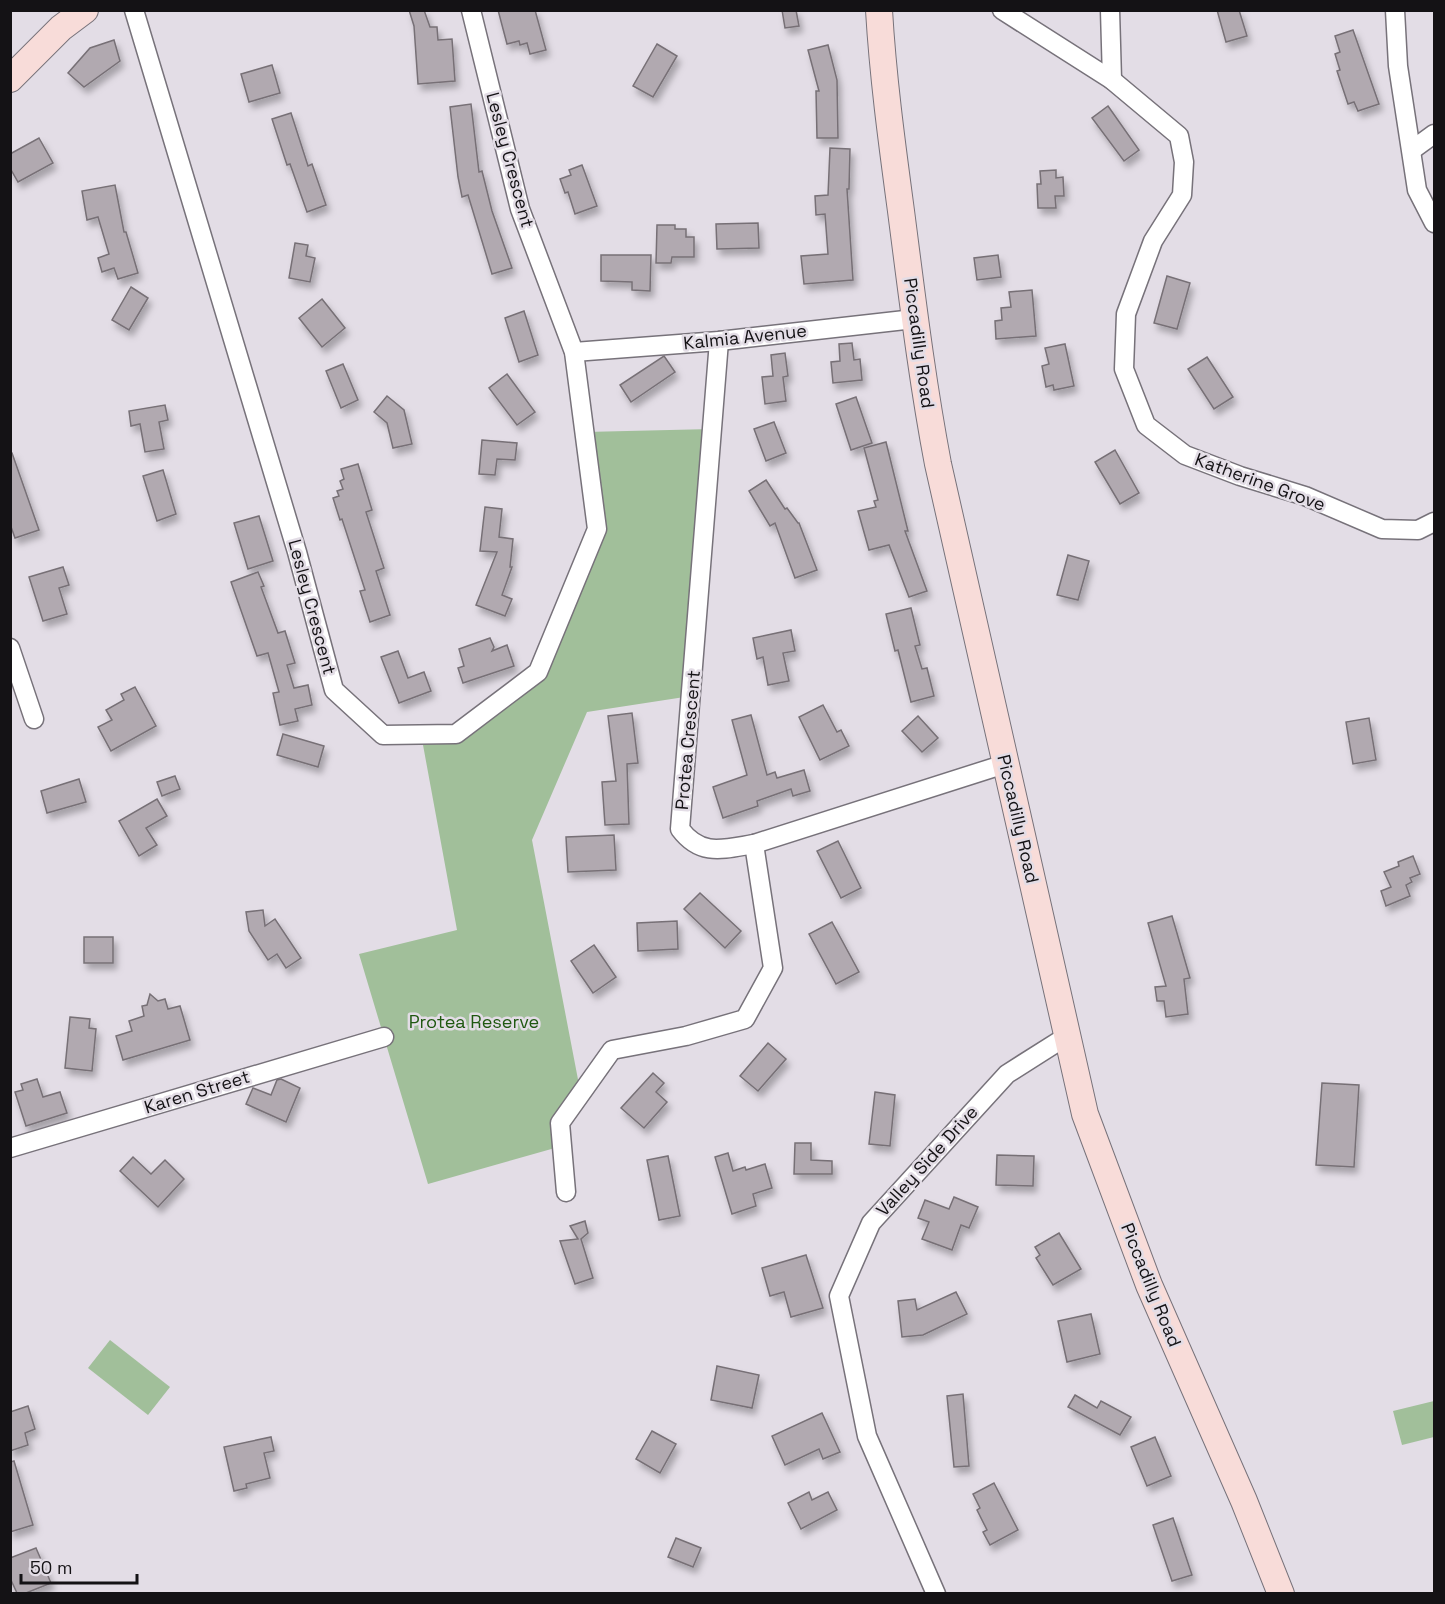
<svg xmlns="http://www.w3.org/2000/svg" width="1445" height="1604" viewBox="0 0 1445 1604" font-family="'Space Grotesk',sans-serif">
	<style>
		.green { fill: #a1bf9a }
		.building { fill: #b1a9b0; stroke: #777076; stroke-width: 1.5; filter: url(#shadow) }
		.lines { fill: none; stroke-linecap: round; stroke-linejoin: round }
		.street-casing { stroke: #77727a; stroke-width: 21 }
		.secondary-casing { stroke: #77727a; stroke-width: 28 }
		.street { stroke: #fff; stroke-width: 18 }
		.secondary { stroke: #f8dcd9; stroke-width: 26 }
		.labels { text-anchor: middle; stroke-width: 5; stroke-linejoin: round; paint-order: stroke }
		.street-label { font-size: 18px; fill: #141215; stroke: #e3dde6 }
		.park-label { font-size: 18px; fill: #1f5810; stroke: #e3dde6 }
	</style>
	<defs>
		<filter id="shadow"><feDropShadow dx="3.5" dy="6" stdDeviation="3" flood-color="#0004"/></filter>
	</defs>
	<rect width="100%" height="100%" fill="#e3dde6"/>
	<g class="green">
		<path d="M712,429L691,696L587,712L532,840L581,1095L560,1123L562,1146L428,1184L359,954L457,930L421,734H456L539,672L597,529L585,432Z"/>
		<path d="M110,1340L170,1387L148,1415L88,1368Z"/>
		<path d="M1434,1401V1437L1402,1445L1393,1411Z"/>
	</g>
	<g class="building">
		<path d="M409,10H424L430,27H437L438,40L452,39L455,81L418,84L414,26Z"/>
		<path d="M498,10H535L546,50L530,54L527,43L520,45L519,41L507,44Z"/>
		<path d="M782,10H796L799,26L785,28Z"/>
		<path d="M1217,10H1239L1247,36L1226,42Z"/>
		<path d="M1353,30L1379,104L1358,111L1354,102L1348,104L1337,71L1340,70L1335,54L1340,52L1335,36Z"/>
		<path d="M114,40L120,61L84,87L68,73L90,48Z"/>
		<path d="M657,44L677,56L653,97L633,86Z"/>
		<path d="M828,45L837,80L838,138H817L816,91H819L808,50Z"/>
		<path d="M272,65L280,93L249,102L241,74Z"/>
		<path d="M471,104L479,172L482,171L492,211L512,268L492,274L468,195L462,197L458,177L450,107Z"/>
		<path d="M1108,106L1139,150L1124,161L1092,118Z"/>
		<path d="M291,113L308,166L312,164L326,205L307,212L290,164L287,165L272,119Z"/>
		<path d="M39,138L53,163L18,182L10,168V154Z"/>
		<path d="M830,148L850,149L849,189H847L853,280L804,284L801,256L828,254L825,214L816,215L815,196L828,195Z"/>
		<path d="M582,165L597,206L575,214L568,192L565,193L560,179L571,175L569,170Z"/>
		<path d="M1056,170V178L1063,177L1064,196H1055L1056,208H1038L1037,184H1041L1040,171Z"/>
		<path d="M115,185L124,232H126L138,273L118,279L114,268L102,272L98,258L109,254L98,217L87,220L82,191Z"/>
		<path d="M758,223L759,248L717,249L716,224Z"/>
		<path d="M657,225H675V229H686V237H694V257H672L671,263H656Z"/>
		<path d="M295,243L308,245L306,256L315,258L310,282L289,278Z"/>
		<path d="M601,255H651L650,291L632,290V282L601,281Z"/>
		<path d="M998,255L1001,277L977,280L974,258Z"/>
		<path d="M1167,276L1190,283L1177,329L1154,323Z"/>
		<path d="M131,287L148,298L129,330L112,320Z"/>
		<path d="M1032,290L1036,336L996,339L995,321L1002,320L1001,308L1011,307L1009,292Z"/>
		<path d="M322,299L345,328L322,347L299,318Z"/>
		<path d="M524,311L538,355L519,362L505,318Z"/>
		<path d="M852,343L854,360L860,359L862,380L833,383L831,362L840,361L839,344Z"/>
		<path d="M1065,344L1074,386L1054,390L1053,385L1046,387L1042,366L1049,364L1045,348Z"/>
		<path d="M785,353L788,376L783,377L786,401L765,404L762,377L773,376L771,355Z"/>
		<path d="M664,356L675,372L631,402L620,385Z"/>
		<path d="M1207,357L1233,397L1214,409L1188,369Z"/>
		<path d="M343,364L358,400L341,408L326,371Z"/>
		<path d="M507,374L535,412L517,425L489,388Z"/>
		<path d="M387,396L404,410L412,444L393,448L387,423L374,412Z"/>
		<path d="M856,397L872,443L851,450L836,404Z"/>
		<path d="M165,405L168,420L159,422L164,449L145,452L140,424L131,426L129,411Z"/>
		<path d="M774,422L786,453L766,461L754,429Z"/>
		<path d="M482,440L517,443L515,460L497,459L495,475L479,474Z"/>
		<path d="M886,442L908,531H905L927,591L909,597L889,545L869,550L858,511L876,507L874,501L878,500L864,448Z"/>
		<path d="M1115,450L1139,493L1120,504L1095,462Z"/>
		<path d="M10,453H12L39,530L15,538L10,524Z"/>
		<path d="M358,464L372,510L366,512L384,568L376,571L390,615L370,622L360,591L365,590L342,519L340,520L333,498L339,496L337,491L343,489L340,481L344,479L341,469Z"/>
		<path d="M163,470L176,514L157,521L143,476Z"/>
		<path d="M766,480L785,509L787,508L798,523H799L817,570L795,578L775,523L770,526L749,491Z"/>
		<path d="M485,507L502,509L499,537L513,539L510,567H512L502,595L512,599L505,616L476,605L497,552L480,551Z"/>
		<path d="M259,516L273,561L248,569L234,523Z"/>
		<path d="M1068,555L1089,561L1078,600L1057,595Z"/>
		<path d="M63,567L69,585L59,588L67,614L43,621L29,577Z"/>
		<path d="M258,572L264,586L261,587L278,633L285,631L295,663L287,665L294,688L308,685L312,705L295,709L298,721L280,725L273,693L279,692L268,653L257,656L231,582Z"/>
		<path d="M911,608L920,645L915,646L922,669L927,668L934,696L911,702L898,650L895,651L886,614Z"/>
		<path d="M791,630L795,651L783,653L789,681L768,685L763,657L757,659L753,638Z"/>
		<path d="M490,638L494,647L492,651L507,645L514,666L463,683L458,668L464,666L459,649Z"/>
		<path d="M398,651L408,678L424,672L431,691L399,703L381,657Z"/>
		<path d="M135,687L156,726L111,751L98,727L112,720L106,710L124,700L121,694Z"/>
		<path d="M823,705L837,732L841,730L849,746L820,760L799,717Z"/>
		<path d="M632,713L638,763L627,764L629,824L605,825L602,782L616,781L608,716Z"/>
		<path d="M751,715L767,775L775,772L777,778L804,770L810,791L793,796L791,789L757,801L758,806L723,818L713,787L747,775L732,720Z"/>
		<path d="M918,716L938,738L922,752L902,731Z"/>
		<path d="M1369,718L1376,760L1353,764L1346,722Z"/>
		<path d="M283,734L324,746L318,767L277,755Z"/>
		<path d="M175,776L180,789L162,796L157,782Z"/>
		<path d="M79,779L86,802L47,813L41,791Z"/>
		<path d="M157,799L167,816L146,828L157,845L139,856L119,821Z"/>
		<path d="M614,835L616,870L568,872L566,837Z"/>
		<path d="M838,841L861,888L841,898L817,851Z"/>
		<path d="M1413,856L1420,874L1410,878L1412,882L1406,885L1410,896L1386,906L1381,891L1391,887L1384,872L1399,866L1398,862Z"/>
		<path d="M700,893L741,931L725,948L684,909Z"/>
		<path d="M263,910L265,926L275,919L301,958L286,968L277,954L268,960L249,931L246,912Z"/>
		<path d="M1172,916L1190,978L1184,979L1188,1014L1166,1017L1164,1001H1157L1155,987L1166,986L1148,923Z"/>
		<path d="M677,921L678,949L638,951L637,923Z"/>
		<path d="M832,922L859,972L836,984L809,934Z"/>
		<rect x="84" y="937" width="29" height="26"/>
		<path d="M594,945L616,977L593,993L571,961Z"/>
		<path d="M150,994L158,1001L165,999L168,1009L180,1006L190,1040L123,1060L116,1036L132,1031L129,1021L144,1016L142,1006L147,1005Z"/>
		<path d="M70,1017L90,1019L89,1028L96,1029L92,1071L65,1068Z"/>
		<path d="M768,1043L786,1059L758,1091L740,1076Z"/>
		<path d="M653,1073L664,1083L656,1092L667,1102L644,1128L621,1108Z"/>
		<path d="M37,1079L43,1097L60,1092L67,1113L26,1126L15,1092L23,1090L21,1084Z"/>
		<path d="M281,1079L300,1088L286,1122L246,1104L253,1088L271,1095L277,1080Z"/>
		<path d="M1322,1083L1359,1085L1354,1167L1316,1165Z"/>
		<path d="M875,1092L895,1095L890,1146L869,1144Z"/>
		<path d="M795,1143H811V1160L832,1161V1174H794Z"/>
		<path d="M728,1153L733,1171L745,1167L746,1170L765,1164L772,1188L753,1194L756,1206L732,1214L715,1157Z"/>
		<path d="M997,1155L1034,1156L1033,1186L996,1185Z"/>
		<path d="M668,1156L680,1216L659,1220L647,1160Z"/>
		<path d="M133,1157L151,1174L165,1160L184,1179L158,1207L120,1171Z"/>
		<path d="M954,1197L978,1207L969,1228L961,1225L952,1250L922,1239L929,1222L918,1218L925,1200L949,1209Z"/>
		<path d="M585,1221L588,1233L581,1239L593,1278L575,1284L560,1241L578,1239L570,1226Z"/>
		<path d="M1059,1233L1081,1269L1053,1285L1036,1258L1040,1255L1035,1247Z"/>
		<path d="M806,1255L823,1308L791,1317L784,1292L770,1296L762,1268Z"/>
		<path d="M956,1292L967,1314L923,1335L902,1337L898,1301L915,1299L917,1310Z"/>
		<path d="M1091,1314L1100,1354L1067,1362L1058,1321Z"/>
		<path d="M717,1366L759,1375L752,1408L711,1400Z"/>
		<path d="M963,1394L969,1466L954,1467L947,1396Z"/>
		<path d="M1075,1395L1097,1408L1101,1401L1131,1417L1120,1435L1068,1407Z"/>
		<path d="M28,1406L35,1429L25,1433L28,1445L10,1451V1412Z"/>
		<path d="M822,1413L840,1452L823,1459L819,1449L785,1465L772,1436Z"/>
		<path d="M652,1431L676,1444L660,1473L636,1459Z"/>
		<path d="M271,1437L274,1451L264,1453L270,1478L246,1484L247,1488L234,1491L224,1447Z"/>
		<path d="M1155,1437L1171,1476L1147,1486L1131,1447Z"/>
		<path d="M14,1461L33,1525L10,1532V1462Z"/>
		<path d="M994,1483L1018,1530L990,1545L983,1532L987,1530L977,1510L980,1508L973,1494Z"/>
		<path d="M809,1492L812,1500L828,1492L837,1510L801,1529L788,1503Z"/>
		<path d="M1173,1518L1192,1575L1172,1581L1153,1525Z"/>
		<path d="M676,1538L701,1548L693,1567L668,1557Z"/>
		<path d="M36,1548L51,1583L26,1593H17L10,1578V1558Z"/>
	</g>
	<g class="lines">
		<defs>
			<g id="street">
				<path d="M134,10L297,552L334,690L383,735L456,734L538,672L597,529L574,352L520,209L471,10"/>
				<path d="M1002,10L1112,80L1179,136L1184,162L1182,195L1153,241L1126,314L1124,369L1146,425L1185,455L1240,476L1305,496L1382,529L1418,530L1434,522"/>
				<path d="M1110,10L1112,80"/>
				<path d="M1395,10L1398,66L1417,190L1434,223"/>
				<path d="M1412,150L1434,134"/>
				<path d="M719,341L680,829C701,857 723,849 754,844L1005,764"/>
				<path d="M574,352L719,341L914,319"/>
				<path d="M10,648L34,719"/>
				<path d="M10,1148L384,1037"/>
				<path d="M566,1192L560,1123L612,1050L686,1036L745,1019L773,968L754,844"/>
				<path d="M936,1594L867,1436L839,1296L871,1223L1007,1074L1067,1036"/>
			</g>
			<g id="secondary">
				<path d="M879,10C883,78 892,144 901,211C912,296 922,380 938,464L1085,1114L1149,1285L1244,1501L1281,1594"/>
				<path d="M10,79L61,28L85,10"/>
			</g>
		</defs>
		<use href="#street" class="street-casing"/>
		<use href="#secondary" class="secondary-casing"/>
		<use href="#street" class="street"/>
		<use href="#secondary" class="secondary"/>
	</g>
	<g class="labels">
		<g class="street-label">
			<text transform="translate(510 160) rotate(75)" y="6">Lesley Crescent</text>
			<text transform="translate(745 337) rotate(-6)" y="6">Kalmia Avenue</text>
			<text transform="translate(919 343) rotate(82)" y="6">Piccadilly Road</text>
			<text transform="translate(1260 482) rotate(20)" y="6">Katherine Grove</text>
			<text transform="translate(312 607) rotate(75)" y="6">Lesley Crescent</text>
			<text transform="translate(688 740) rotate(-85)" y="6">Protea Crescent</text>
			<text transform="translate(1018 819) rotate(77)" y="6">Piccadilly Road</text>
			<text transform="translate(197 1092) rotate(-17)" y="6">Karen Street</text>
			<text transform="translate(927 1161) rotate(-48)" y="6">Valley Side Drive</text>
			<text transform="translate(1151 1285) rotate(68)" y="6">Piccadilly Road</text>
		</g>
		<g class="park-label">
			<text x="474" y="1028">Protea Reserve</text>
		</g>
	</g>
	<rect width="1445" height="1604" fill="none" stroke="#141215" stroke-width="24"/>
	<path d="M21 1574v9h116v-9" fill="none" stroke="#141215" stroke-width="3"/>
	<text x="30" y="1574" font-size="18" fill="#141215" stroke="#e3dde6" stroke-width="4.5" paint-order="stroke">50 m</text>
</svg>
